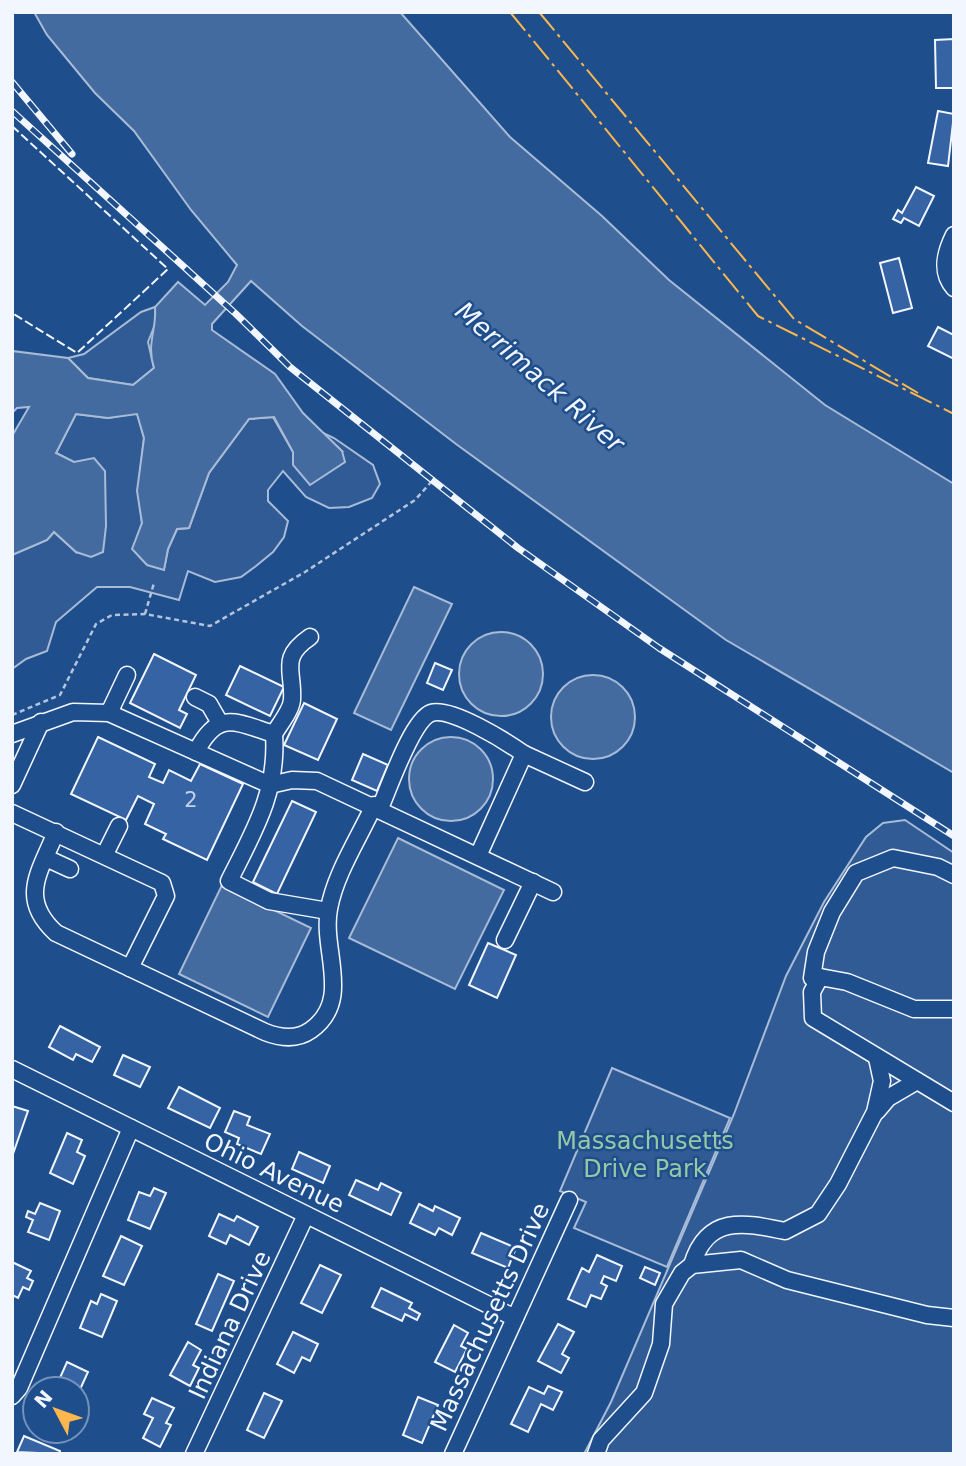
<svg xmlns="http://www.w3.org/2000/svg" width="966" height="1466" viewBox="0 0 966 1466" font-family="'DejaVu Sans',sans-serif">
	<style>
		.built { fill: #305b95; stroke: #a8bbd7; stroke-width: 2 }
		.water { fill: #446ba0; stroke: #a8bbd7; stroke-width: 2 }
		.building { fill: #3563a3; stroke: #f2f6ff; stroke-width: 2 }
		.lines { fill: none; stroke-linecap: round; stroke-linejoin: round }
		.minor-casing { stroke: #f2f6ff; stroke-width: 19 }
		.path { stroke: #b3c4dc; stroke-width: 2.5; stroke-dasharray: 5 3.5; stroke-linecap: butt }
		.minor { stroke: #1f4e8c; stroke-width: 16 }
		.rail-casing { stroke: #f2f6ff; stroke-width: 7 }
		.rail { stroke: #1f4e8c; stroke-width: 4.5; stroke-dasharray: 13; stroke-linecap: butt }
		.fence { stroke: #f2f6ff; stroke-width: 2; stroke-dasharray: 9 3.5; stroke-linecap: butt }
		.power { stroke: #ffb74d; stroke-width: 2; stroke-dasharray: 24 5 3.5 5; stroke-linecap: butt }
		.labels { text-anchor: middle; stroke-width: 5; stroke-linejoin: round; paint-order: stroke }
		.number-label { font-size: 21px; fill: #c3d1e8 }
		.park-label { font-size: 24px; fill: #97c8a6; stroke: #1f4e8c }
		.street-label { font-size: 24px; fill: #f2f6ff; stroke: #1f4e8c }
		.water-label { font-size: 26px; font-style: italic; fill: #f2f6ff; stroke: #1f4e8c }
	</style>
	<rect width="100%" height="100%" fill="#1f4e8c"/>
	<g class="built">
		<path d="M155,307L156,322L148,342L154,368L133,385L88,378L68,358L84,354L141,312Z"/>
		<path d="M137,413L144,438L138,491L142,523L133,549L164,569L168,549L177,529L189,528L209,473L249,419L273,417L293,452L342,451L321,432L334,438L373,465L380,484L372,498L349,507L329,508L306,497L283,471L268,490V501L288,521L284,537L273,552L256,566L241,577L215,582L188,571L179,600L130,587H97L56,622L47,651L26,659L12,669V555L47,540L54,532L76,552L74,462L56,453L76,414L108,418Z"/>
		<path d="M905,820L954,853V1454H584L611,1402L734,1114L786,976L824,902L866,837L883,823Z"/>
		<path d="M612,1068L730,1118L667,1267L574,1228L586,1202L560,1191Z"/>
	</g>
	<g class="water">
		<path d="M34,12H400L510,137L602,216L669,280L825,405L954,484V773L726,640L456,444L302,326L251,281L212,324V330L275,374L303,413L342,451L345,462L310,485L293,465V452L274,417L249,419L209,473L189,528L177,529L168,549L164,570L147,565L132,549L142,523L137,491L144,438L137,414L108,418L76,414L56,453L74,462L94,458L105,471L106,526L103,552L91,557L76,552L54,532L47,540L12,555V436L29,407L17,408L12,413V351L68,358L88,378L133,385L154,368C146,342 157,331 155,307L178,282L205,305L228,282L237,265L191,210L134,131L95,93L47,35Z"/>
		<path d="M414,587L452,604L391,730L354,713Z"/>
		<circle cx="501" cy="674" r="42"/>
		<circle cx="593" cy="717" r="42"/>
		<circle cx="451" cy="779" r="42"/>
		<path d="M398,838L504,890L455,989L349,938Z"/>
		<path d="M222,885L311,928L268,1017L179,974Z"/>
	</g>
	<g class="building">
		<path d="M954,39V88H936L935,40Z"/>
		<path d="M938,111L954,114L948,166L928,163Z"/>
		<path d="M916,187L934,196L919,226L904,218L901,223L893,219L898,210L902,213Z"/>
		<path d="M899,258L912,308L893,313L880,263Z"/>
		<path d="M938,327L954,335V359L928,346Z"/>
		<path d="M154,654L196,675L179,710L187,714L180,728L130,703Z"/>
		<path d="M435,663L452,670L443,690L427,683Z"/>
		<path d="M240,666L284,687L270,716L226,695Z"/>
		<path d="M304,703L337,719L318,760L284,745Z"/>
		<path d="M98,737L155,764L149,777L163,783L169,770L191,781L200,764L243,784L207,860L163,839L166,834L145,824L154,804L138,796L126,820L71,794Z"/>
		<path d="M363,754L388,765L377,791L352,780Z"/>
		<path d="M292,801L316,812L277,894L253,882Z"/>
		<path d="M488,943L516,955L497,998L469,985Z"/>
		<path d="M60,1026L100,1047L92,1062L76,1054L73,1060L49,1047Z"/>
		<path d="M123,1055L150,1067L140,1087L114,1075Z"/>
		<path d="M179,1087L220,1108L210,1128L168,1108Z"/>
		<path d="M12,1106L28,1111L13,1154L12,1153Z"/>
		<path d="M234,1111L250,1117L247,1125L270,1134L261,1154L237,1144L239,1138L225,1132Z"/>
		<path d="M67,1133L82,1140L77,1152L85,1156L73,1184L50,1173Z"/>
		<path d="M299,1152L330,1166L323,1183L292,1169Z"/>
		<path d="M356,1180L378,1190L381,1183L401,1193L391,1215L349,1195Z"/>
		<path d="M154,1188L166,1193L150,1229L128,1220L139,1192L150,1196Z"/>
		<path d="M40,1203L60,1211L49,1240L28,1232L33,1220L26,1217L28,1211L35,1214Z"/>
		<path d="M419,1204L433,1211L435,1206L460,1218L452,1235L439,1228L435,1235L410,1223Z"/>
		<path d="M219,1214L234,1221L237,1216L258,1227L249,1245L230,1235L226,1244L209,1236Z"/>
		<path d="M481,1233L516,1248L508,1268L472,1253Z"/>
		<path d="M121,1236L142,1246L124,1285L103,1276Z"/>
		<path d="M597,1255L622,1266L616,1281L604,1276L601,1283L607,1286L601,1299L591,1295L586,1307L568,1299L582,1268L589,1272Z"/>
		<path d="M12,1262L31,1271L27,1278L33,1281L29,1290L23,1287L18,1298L12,1295Z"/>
		<path d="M320,1265L341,1275L322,1313L301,1303Z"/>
		<path d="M645,1267L660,1273L655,1285L640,1278Z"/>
		<path d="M218,1274L234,1281L212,1331L196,1324Z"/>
		<path d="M381,1288L412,1303L409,1308L420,1314L417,1320L405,1314L402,1321L372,1307Z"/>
		<path d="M101,1294L117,1301L102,1337L80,1328L91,1301L97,1304Z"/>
		<path d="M558,1324L574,1332L562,1354L569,1358L561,1373L538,1361Z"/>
		<path d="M454,1325L468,1333L461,1346L467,1349L455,1372L435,1362Z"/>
		<path d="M293,1332L318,1344L310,1361L302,1357L294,1373L277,1364Z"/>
		<path d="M188,1342L201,1350L193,1365L199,1368L190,1386L170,1375Z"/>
		<path d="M67,1362L88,1372L77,1396V1389H55Z"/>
		<path d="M548,1386L562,1392L553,1410L541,1404L528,1432L511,1424L529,1387L544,1394Z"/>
		<path d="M264,1393L282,1401L264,1438L247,1430Z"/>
		<path d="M418,1397L438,1405L422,1443L403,1435Z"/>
		<path d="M152,1398L174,1408L166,1423L171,1425L160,1447L143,1438L153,1418L144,1414Z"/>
		<path d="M24,1436L60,1451L59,1454L17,1452Z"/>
	</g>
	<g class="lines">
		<defs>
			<g id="minor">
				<path d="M954,235C945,253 940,272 954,288"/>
				<path d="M195,697L209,704L220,723"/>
				<path d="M109,713L127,675"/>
				<path d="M12,734L73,712L109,713L270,785L292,780L317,781L553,892"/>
				<path d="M274,734C279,725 291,711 292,700C294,671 279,658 310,637"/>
				<path d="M196,752C218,709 235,722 274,734C278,792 254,831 229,881L269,901L328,911"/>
				<path d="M524,754L585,782"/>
				<path d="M12,785L41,722"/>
				<path d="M380,808C389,788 412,720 431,713C450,706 507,742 524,754L478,856"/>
				<path d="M12,813L162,883L166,896L130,968"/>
				<path d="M56,832C40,872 18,898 56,933L265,1032C280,1038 297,1040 311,1030C353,1000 321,950 329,909C335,874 359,838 374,805"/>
				<path d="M105,854L119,826"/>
				<path d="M46,858L70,869"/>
				<path d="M505,940L533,882"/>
				<path d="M820,977L812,978L816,952L832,912L856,873L893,858L938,867L954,875"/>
				<path d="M954,1009H914L847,982L820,977L812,992L813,1018L954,1103"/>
				<path d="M12,1069L515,1318"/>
				<path d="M877,1111L888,1098L917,1081"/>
				<path d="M692,1265C707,1215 743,1222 785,1231L818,1214L838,1184L875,1112L882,1081L877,1058"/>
				<path d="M12,1396L19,1388L131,1128"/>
				<path d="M194,1454L306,1215"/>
				<path d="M453,1454L569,1200"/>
				<path d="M596,1454L601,1440L644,1393L661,1344L664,1304L682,1273L692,1265L741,1260L787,1280L927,1315L954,1318"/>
			</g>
		</defs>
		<use href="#minor" class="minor-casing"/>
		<g class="path">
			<path d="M145,614L154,583"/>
			<path d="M12,715L60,695L96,624L112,615L145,614L210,626L305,572L415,500L432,481"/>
		</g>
		<use href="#minor" class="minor"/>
		<defs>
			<g id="rail">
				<path d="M12,82L72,154"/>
				<path d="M12,111L236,314L290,367L518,548L659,648L954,836"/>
			</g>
		</defs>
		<use href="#rail" class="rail-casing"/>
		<use href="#rail" class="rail"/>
		<path class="fence" d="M12,126L168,269L77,353L12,313"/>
		<g class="power">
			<path d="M510,12L758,316L954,414"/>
			<path d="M539,12L794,319L918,393"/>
		</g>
	</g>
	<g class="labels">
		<g class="number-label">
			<text x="191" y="807">2</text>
		</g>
		<g class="park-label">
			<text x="645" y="1149">Massachusetts<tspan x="645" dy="28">Drive Park</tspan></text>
		</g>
		<g class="street-label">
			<text transform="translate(274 1173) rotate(26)" y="8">Ohio Avenue</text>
			<text transform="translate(490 1317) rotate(-65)" y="8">Massachusetts Drive</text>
			<text transform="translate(230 1325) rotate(-65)" y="8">Indiana Drive</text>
		</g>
		<g class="water-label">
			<text transform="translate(540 377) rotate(41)" y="9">Merrimack River</text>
		</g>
	</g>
	<rect width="966" height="1466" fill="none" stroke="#f2f6ff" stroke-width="28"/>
	<g transform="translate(56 1410) rotate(311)"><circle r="33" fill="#1f4e8c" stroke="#7391ba" stroke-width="2"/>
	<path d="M0-5L12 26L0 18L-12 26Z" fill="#ffb74d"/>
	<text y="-10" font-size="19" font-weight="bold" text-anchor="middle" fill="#f2f6ff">N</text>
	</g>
</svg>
